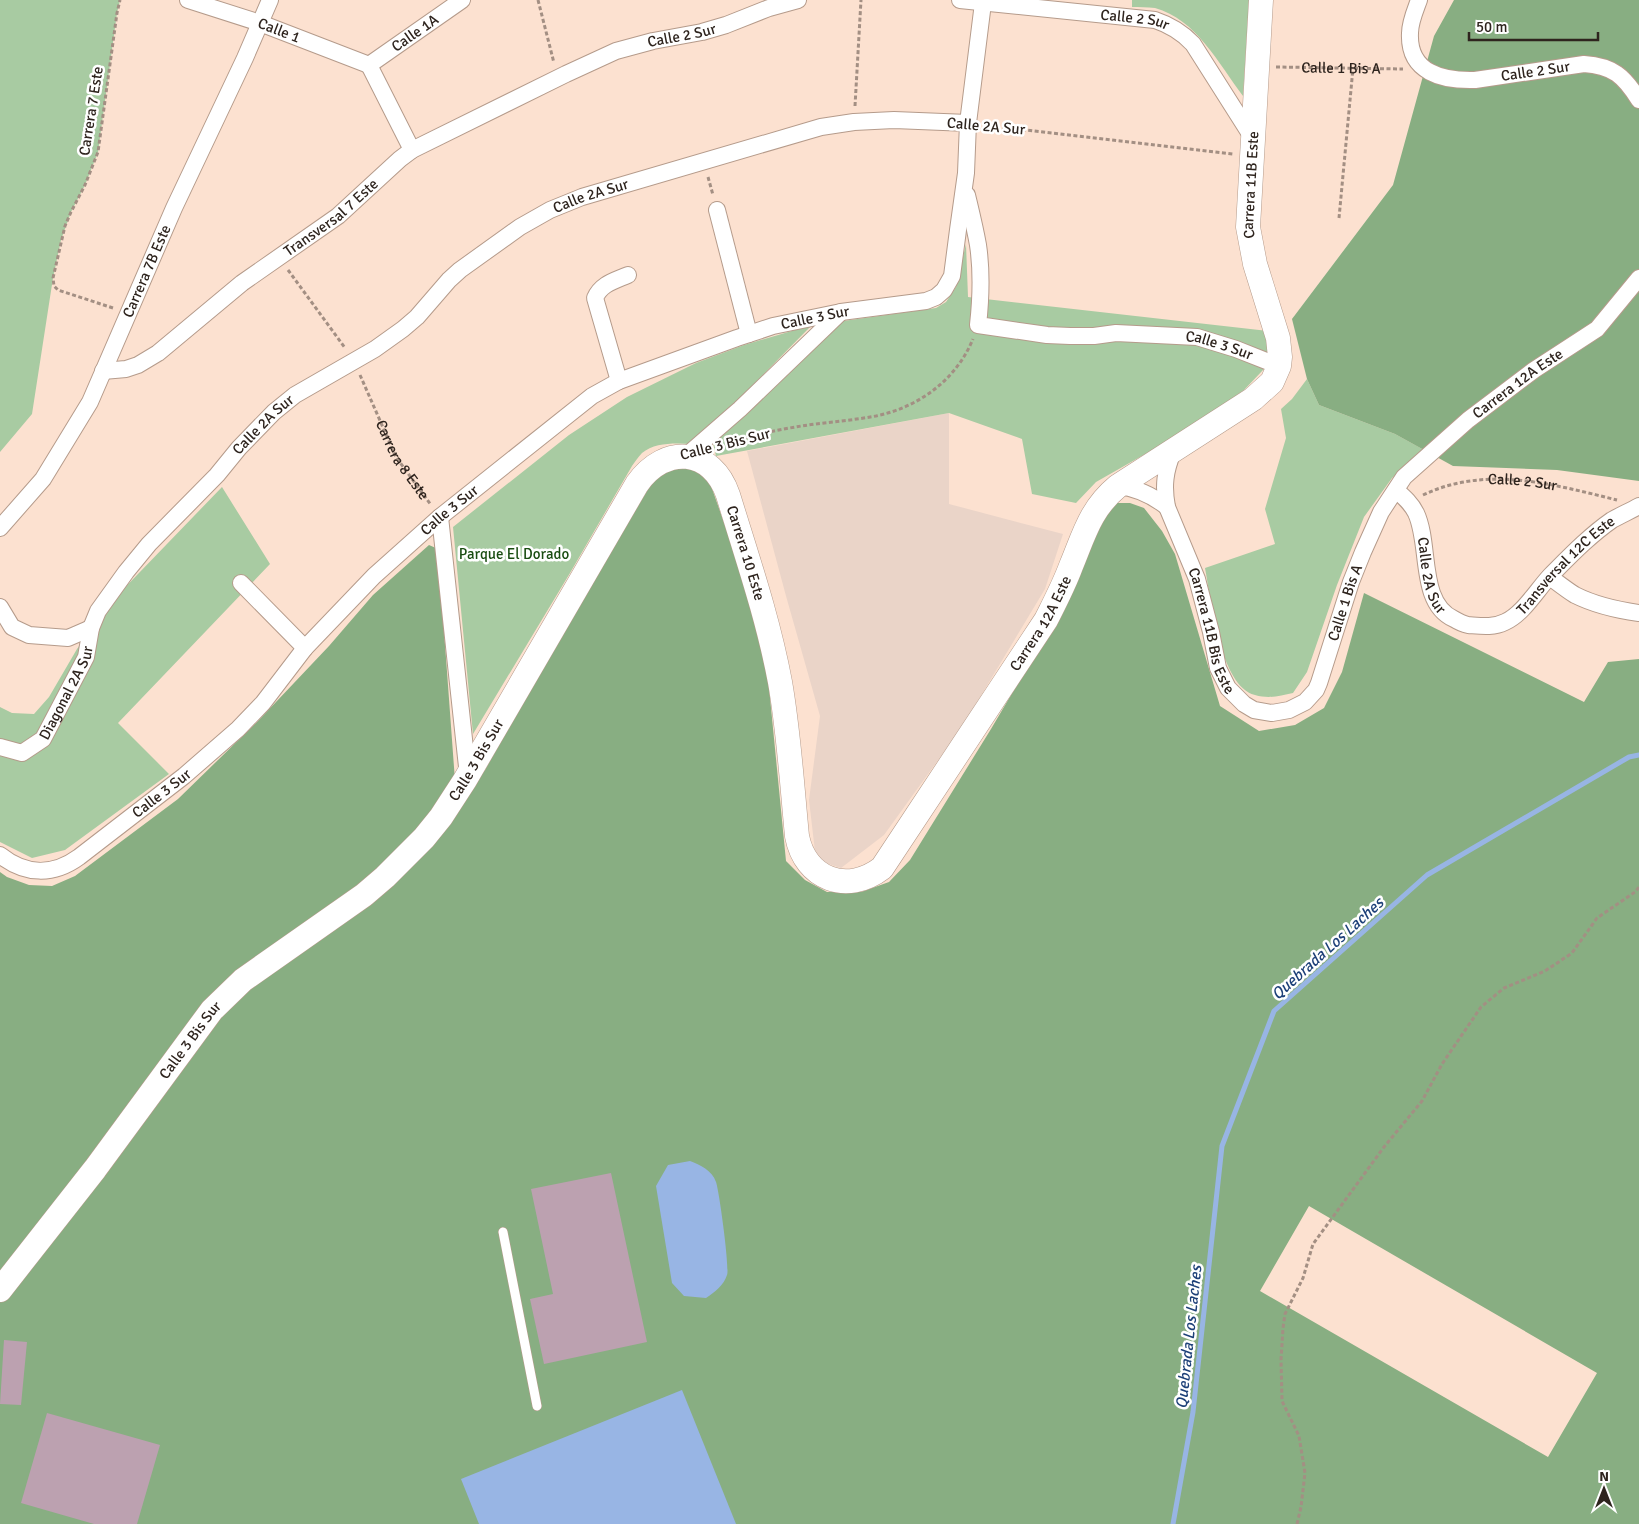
<svg xmlns="http://www.w3.org/2000/svg" width="1639" height="1524" viewBox="0 0 1639 1524" font-family="Signika,sans-serif">
	<style>
		.education { fill: #ead4c8 }
		.green { fill: #a8cba2 }
		.forest { fill: #88ae82; fill-rule: evenodd }
		.water { fill: #98b5e4 }
		.lines { fill: none; stroke-linecap: round; stroke-linejoin: round }
		.stream { stroke: #98b5e4; stroke-width: 5 }
		.building { fill: #bca1b0 }
		.lane-casing { stroke: #b59b8b; stroke-width: 10 }
		.street-casing { stroke: #b59b8b; stroke-width: 18 }
		.secondary-casing { stroke: #b59b8b; stroke-width: 25 }
		.path { stroke: #a38f83; stroke-width: 3; stroke-dasharray: 4 2.5; stroke-linecap: butt }
		.lane { stroke: #fff; stroke-width: 9 }
		.street { stroke: #fff; stroke-width: 16 }
		.secondary { stroke: #fff; stroke-width: 24 }
		.labels { text-anchor: middle; stroke-width: 5; stroke-linejoin: round; paint-order: stroke }
		.street-label { font-size: 15px; fill: #2e241e; stroke: #fff }
		.park-label { font-size: 15px; fill: #1a4d12; stroke: #fff }
		.water-label { font-size: 16px; font-style: italic; fill: #1d4078; stroke: #fff }
	</style>
	<rect width="100%" height="100%" fill="#fce1d0"/>
	<path class="education" d="M949,413V504L1063,534L1045,589L962,727L884,835L841,868L816,860L809,800L820,716L786,596L747,451Z"/>
	<g class="green">
		<path d="M0,0H120L117,13L98,152L85,185L71,212L61,240L53,278L32,414L0,452Z"/>
		<path d="M1132,0H1249L1243,96C1219,64 1196,19 1155,8C1147,7 1139,7 1132,7Z"/>
		<path d="M966,244L968,297L1268,331V349L1263,370L1244,390L1191,428L1096,482L1076,503L1032,494L1022,439L949,413L716,456L713,443L843,321L936,308L946,302L956,287Z"/>
		<path d="M812,325L743,395L692,444C676,443 655,442 642,453C638,457 635,462 632,466L570,573L473,734L453,527L569,435L627,397L696,363L744,345Z"/>
		<path d="M1307,379L1319,405L1395,434L1426,451L1392,478L1364,517L1337,585L1307,672L1293,693C1280,696 1269,699 1255,695C1220,686 1211,600 1205,568L1275,544L1265,509L1286,438L1281,409L1292,399Z"/>
		<path d="M222,487L270,564L118,723L169,774L65,850L32,858L0,842V707L12,713L34,714L49,697L77,649L110,603Z"/>
	</g>
	<g class="forest">
		<path d="M1454,0H1639V481L1557,470L1453,466L1395,434L1319,405L1307,379L1292,319L1393,185L1434,36Z"/>
		<path d="M688,465L709,480L747,588L768,677L786,861L805,880L827,892H861L889,882L910,860L991,729L1066,602L1095,524L1115,503H1130L1144,508L1162,531L1175,554L1220,706L1259,731L1295,725L1324,708L1342,672L1364,593L1584,702L1608,662L1639,659V1524H0V872L7,877L29,885L52,886L75,876L178,799L258,721L329,646L373,595L429,545L438,549L457,808L485,770L560,636L656,476ZM1309,1206L1597,1373L1548,1457L1260,1291Z"/>
	</g>
	<g class="water">
		<path d="M690,1161C700,1165 712,1170 716,1182C719,1190 730,1269 727,1275C724,1285 715,1292 706,1298L684,1296L672,1283L656,1186L668,1165Z"/>
		<path d="M682,1390L736,1524H479L461,1479Z"/>
	</g>
	<g class="lines">
		<path class="stream" d="M1173,1524L1193,1412L1222,1146L1274,1011L1427,875L1629,757L1639,755"/>
	</g>
	<g class="building">
		<path d="M611,1173L647,1342L544,1364L530,1299L553,1294L531,1189Z"/>
		<path d="M4,1340L27,1342L21,1405L0,1404Z"/>
		<path d="M47,1413L160,1445L137,1524H94L21,1503Z"/>
	</g>
	<g class="lines">
		<defs>
			<path id="lane" d="M503,1232L537,1406"/>
			<g id="street">
				<path id="s4" d="M188,0L260,23L369,65"/>
				<path id="s5" d="M960,0L1155,20C1170,25 1182,32 1193,44L1252,137"/>
				<path id="s6" d="M1419,0C1415,11 1410,22 1410,33C1408,73 1443,81 1475,80L1584,64C1613,66 1624,76 1639,100"/>
				<path id="s7" d="M369,65L462,0"/>
				<path d="M369,65L412,150"/>
				<path id="s8" d="M967,195C971,212 975,228 978,245C982,272 981,298 978,325L1047,335L1070,336H1094L1116,333L1197,337L1236,349L1279,366"/>
				<path d="M717,210L749,334"/>
				<path id="s9" d="M103,371L126,369L138,365L158,353L242,283L338,216L400,159L412,150L566,74L616,51L653,41L702,32L726,25L769,8L798,0"/>
				<path d="M619,381L595,298C601,284 614,281 628,275"/>
				<path id="s10" d="M1173,452C1165,471 1163,486 1167,507L1197,579L1211,632L1218,668L1228,688L1244,704L1254,710L1272,713L1289,710L1305,702L1316,690L1319,683L1351,582L1363,552L1381,512L1404,477L1468,420L1534,370L1597,329L1639,278"/>
				<path d="M686,456L740,409L841,312"/>
				<path d="M1118,486C1137,488 1152,495 1167,507"/>
				<path id="s11" d="M1396,490C1404,497 1411,503 1416,513C1431,545 1418,603 1454,619C1459,622 1463,624 1468,625C1481,626 1493,628 1505,622C1522,615 1537,590 1550,576C1569,557 1589,536 1612,520C1621,515 1630,511 1639,506"/>
				<path d="M440,517L468,776"/>
				<path id="s12" d="M0,528L43,479L90,402L174,208L245,58L270,0"/>
				<path d="M1550,577C1558,583 1567,590 1575,595C1595,605 1617,610 1639,613"/>
				<path d="M241,583L305,648"/>
				<path d="M0,607L12,627L29,635L68,638L91,628"/>
				<path id="s13" d="M0,747L22,753L43,739L86,657L91,628L98,611L126,572L149,544L217,475L239,448L274,412L295,395L375,349L403,329L417,317L449,280L460,270L520,227L550,210L582,197L821,127L854,122L894,120L968,123"/>
				<path id="s14" d="M0,855C25,875 53,876 79,857L184,776L238,729L263,703L305,648L374,576L440,517L592,396L619,381L737,338L773,326L841,312L926,301L936,297L944,290L952,276L958,230L966,173L968,123L983,3"/>
			</g>
			<g id="secondary">
				<path id="s15" d="M0,1290L95,1169L212,1010L243,980L364,895L385,877L424,838L441,817L465,780L637,484C665,444 712,448 728,495C747,557 768,618 780,682C789,733 792,785 797,836C805,879 847,895 882,868L1046,620C1055,602 1064,585 1071,566C1084,535 1090,509 1118,486L1253,399L1272,382L1279,366L1280,357L1278,338L1255,264L1248,227L1261,0"/>
			</g>
		</defs>
		<use href="#lane" class="lane-casing"/>
		<use href="#street" class="street-casing"/>
		<use href="#secondary" class="secondary-casing"/>
		<g class="path">
			<path d="M538,0L554,63"/>
			<path id="s1" d="M1276,67L1403,69"/>
			<path d="M855,106L861,0"/>
			<path d="M983,125L1233,154"/>
			<path d="M708,177L713,195"/>
			<path d="M1339,218L1353,68"/>
			<path d="M288,270L345,348"/>
			<path d="M113,308L58,290L54,286L53,278L65,226L71,212L85,185L98,152L117,13L120,0"/>
			<path id="s2" d="M360,375L396,457L431,505"/>
			<path d="M727,443C753,435 781,429 808,425C831,422 854,420 876,416C919,407 956,380 973,339"/>
			<path id="s3" d="M1423,495C1486,465 1552,484 1617,500"/>
			<path d="M1297,1524L1301,1507L1305,1473L1299,1436L1282,1401L1281,1360L1283,1328L1285,1314L1303,1278L1313,1244L1384,1147L1422,1101L1442,1064L1481,1007L1504,988L1545,971L1572,953L1597,918L1635,892L1639,887"/>
		</g>
		<use href="#lane" class="lane"/>
		<use href="#street" class="street"/>
		<use href="#secondary" class="secondary"/>
	</g>
	<g class="labels">
		<g class="street-label">
			<text dy="5" stroke="none"><textPath href="#s5" startOffset="176">Calle 2 Sur</textPath></text>
			<text dy="5" stroke="none"><textPath href="#s4" startOffset="96">Calle 1</textPath></text>
			<text dy="5" stroke="none"><textPath href="#s7" startOffset="56">Calle 1A</textPath></text>
			<text dy="5" stroke="none"><textPath href="#s9" startOffset="679">Calle 2 Sur</textPath></text>
			<text dy="5" stroke="none"><textPath href="#s1" startOffset="65">Calle 1 Bis A</textPath></text>
			<text dy="5" stroke="none"><textPath href="#s6" startOffset="188">Calle 2 Sur</textPath></text>
			<text transform="translate(91 111) rotate(-81)" y="5">Carrera 7 Este</text>
			<text transform="translate(986 126) rotate(5)" y="5">Calle 2A Sur</text>
			<text dy="5" stroke="none"><textPath href="#s15" startOffset="2458">Carrera 11B Este</textPath></text>
			<text dy="5" stroke="none"><textPath href="#s13" startOffset="842">Calle 2A Sur</textPath></text>
			<text dy="5" stroke="none"><textPath href="#s9" startOffset="279">Transversal 7 Este</textPath></text>
			<text dy="5" stroke="none"><textPath href="#s12" startOffset="298">Carrera 7B Este</textPath></text>
			<text dy="5" stroke="none"><textPath href="#s14" startOffset="1015">Calle 3 Sur</textPath></text>
			<text dy="5" stroke="none"><textPath href="#s8" startOffset="375">Calle 3 Sur</textPath></text>
			<text dy="5" stroke="none"><textPath href="#s10" startOffset="731">Carrera 12A Este</textPath></text>
			<text dy="5" stroke="none"><textPath href="#s13" startOffset="438">Calle 2A Sur</textPath></text>
			<text transform="translate(725 444) rotate(-14)" y="5">Calle 3 Bis Sur</text>
			<text dy="5" stroke="none"><textPath href="#s2" startOffset="95">Carrera 8 Este</textPath></text>
			<text dy="5" stroke="none"><textPath href="#s3" startOffset="102">Calle 2 Sur</textPath></text>
			<text dy="5" stroke="none"><textPath href="#s14" startOffset="595">Calle 3 Sur</textPath></text>
			<text dy="5" stroke="none"><textPath href="#s15" startOffset="1218">Carrera 10 Este</textPath></text>
			<text dy="5" stroke="none"><textPath href="#s11" startOffset="284">Transversal 12C Este</textPath></text>
			<text dy="5" stroke="none"><textPath href="#s11" startOffset="95">Calle 2A Sur</textPath></text>
			<text dy="5" stroke="none"><textPath href="#s10" startOffset="444">Calle 1 Bis A</textPath></text>
			<text dy="5" stroke="none"><textPath href="#s15" startOffset="1910">Carrera 12A Este</textPath></text>
			<text dy="5" stroke="none"><textPath href="#s10" startOffset="188">Carrera 11B Bis Este</textPath></text>
			<text dy="5" stroke="none"><textPath href="#s13" startOffset="100">Diagonal 2A Sur</textPath></text>
			<text dy="5" stroke="none"><textPath href="#s15" startOffset="719">Calle 3 Bis Sur</textPath></text>
			<text dy="5" stroke="none"><textPath href="#s14" startOffset="190">Calle 3 Sur</textPath></text>
			<text dy="5" stroke="none"><textPath href="#s15" startOffset="314">Calle 3 Bis Sur</textPath></text>
		</g>
		<g class="park-label">
			<text x="514" y="559">Parque El Dorado</text>
		</g>
		<g class="water-label">
			<text transform="translate(1327 948) rotate(-42)" y="6">Quebrada Los Laches</text>
			<text transform="translate(1188 1337) rotate(-84)" y="6">Quebrada Los Laches</text>
		</g>
	</g>
	<g transform="translate(1604 1489)" stroke="#ffffff" stroke-width="4" paint-order="stroke">
	<path d="M0-4L9 19L0 12L-9 19Z" fill="#2e241e"/>
	<text y="-8" font-size="14" font-weight="bold" text-anchor="middle" fill="#2e241e">N</text>
	</g>
	<path d="M1469 32v8h129v-8" fill="none" stroke="#2e241e" stroke-width="2.5"/>
	<text x="1476" y="32" font-size="15" fill="#2e241e" stroke="#ffffff" stroke-width="4" paint-order="stroke">50 m</text>
</svg>
